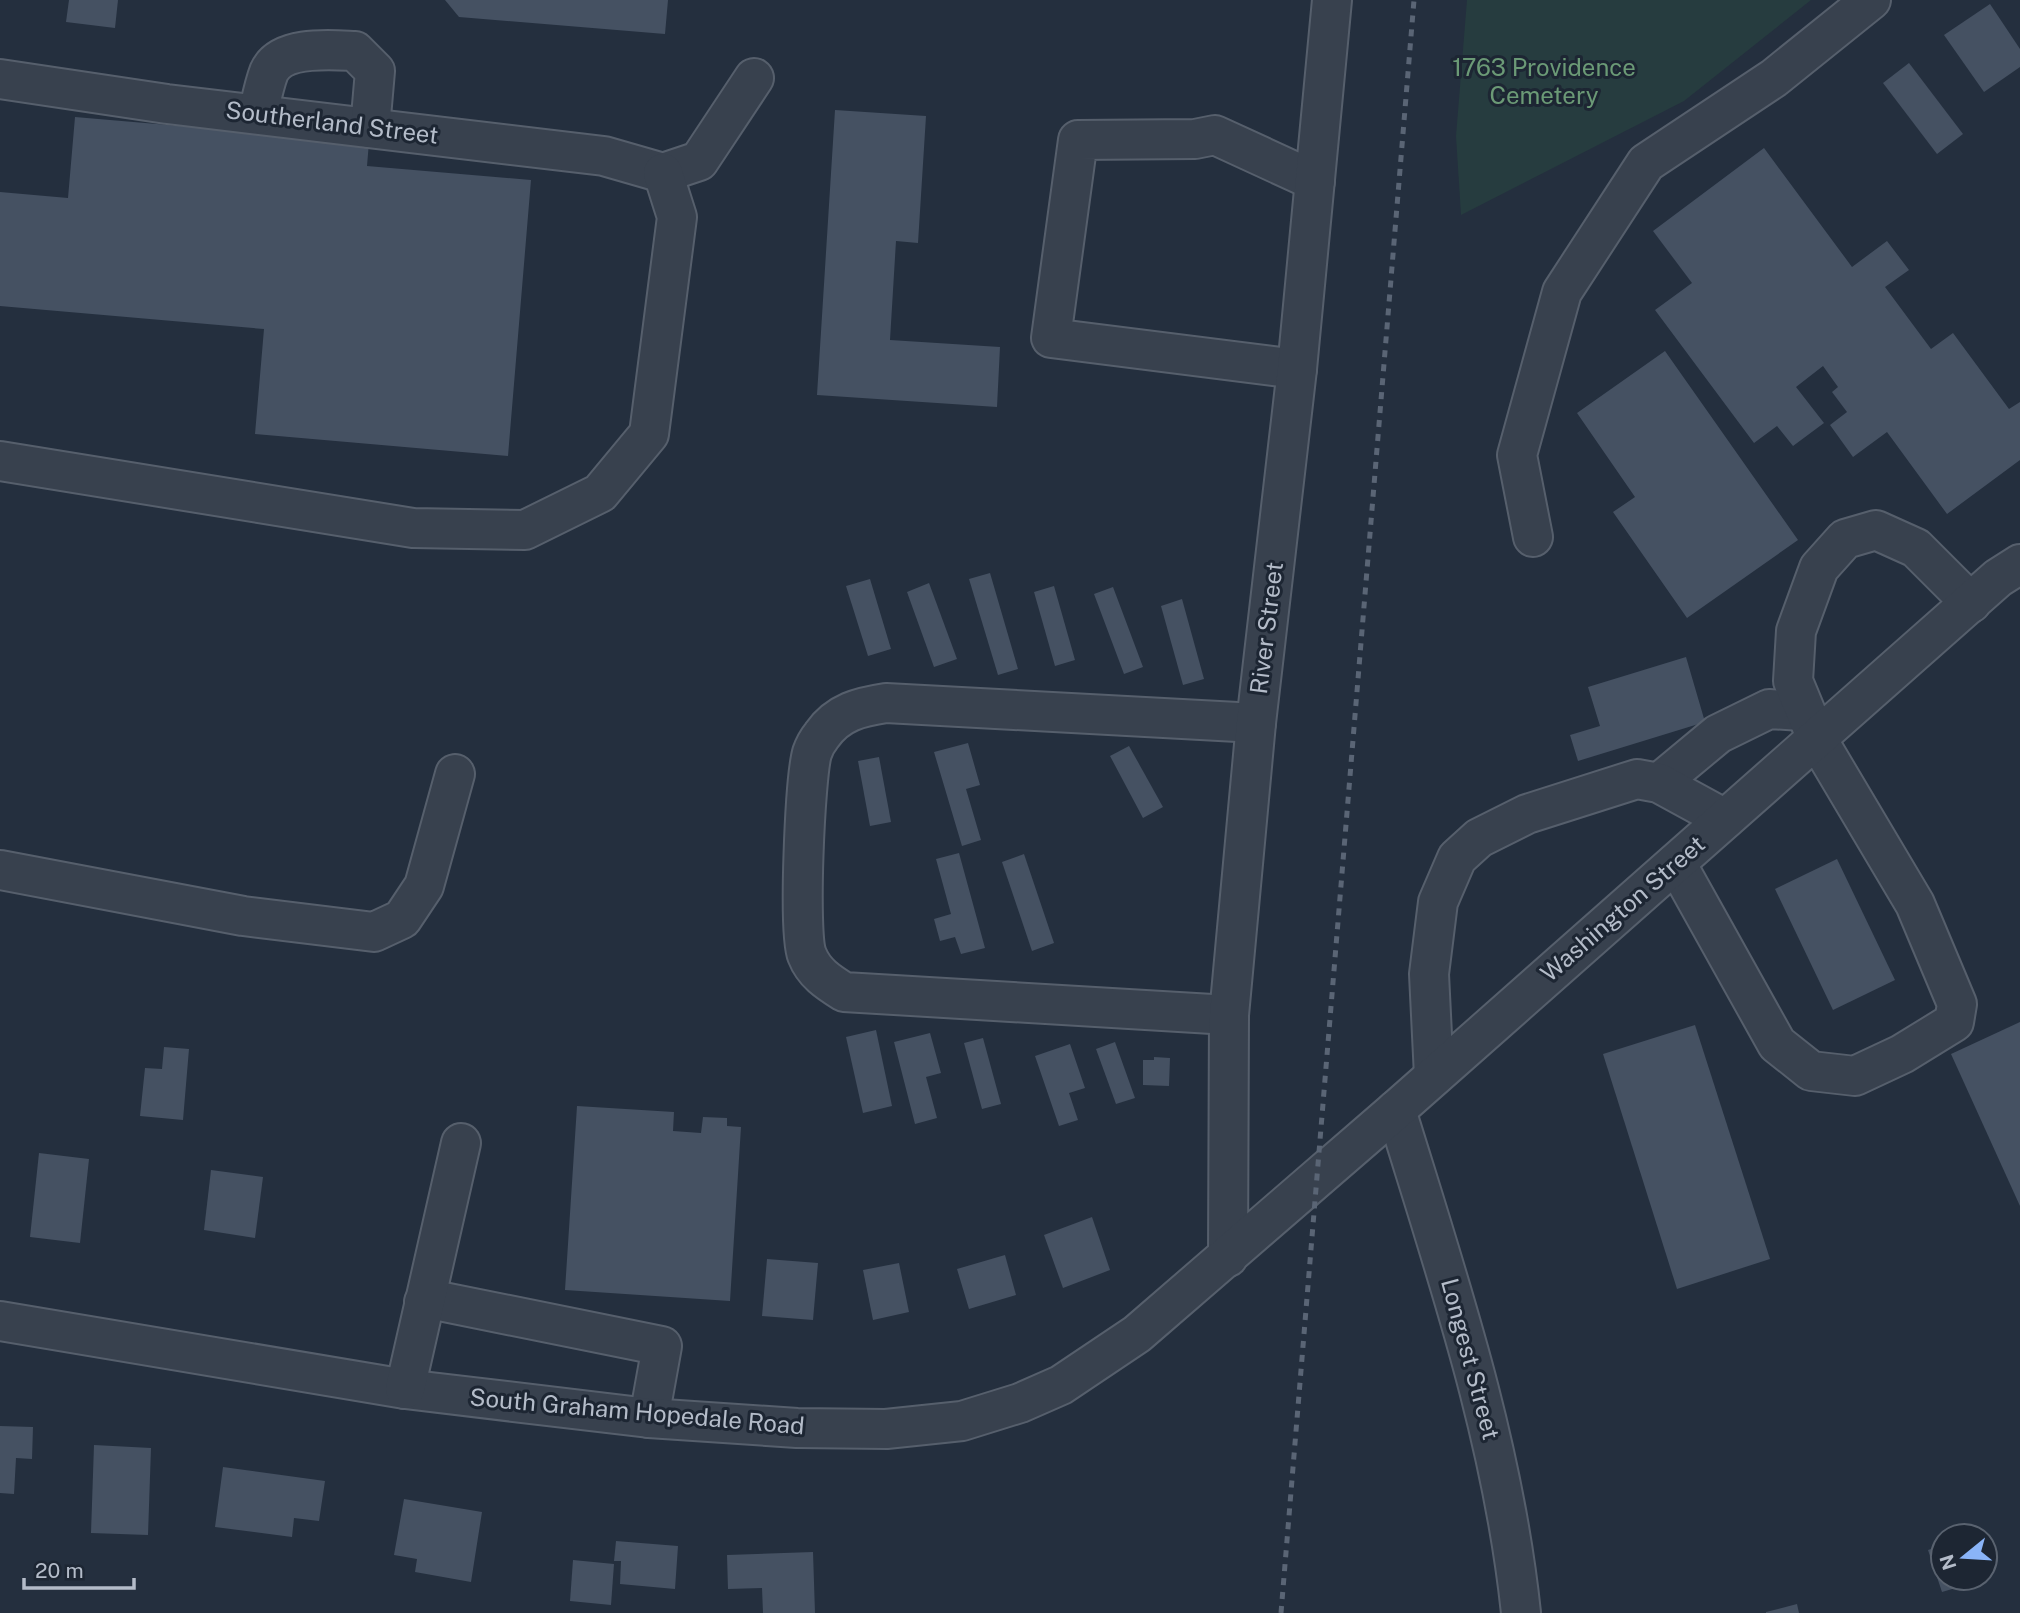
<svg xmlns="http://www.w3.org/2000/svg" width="2020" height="1613" viewBox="0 0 2020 1613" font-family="'Public Sans',sans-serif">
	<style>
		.green { fill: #263c3f }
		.building { fill: #455162 }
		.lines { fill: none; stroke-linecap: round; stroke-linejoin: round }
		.minor-casing { stroke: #565f6c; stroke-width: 42 }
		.minor { stroke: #38414e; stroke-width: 38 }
		.rail { stroke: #5a6575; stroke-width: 5; stroke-dasharray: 7 7; stroke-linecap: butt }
		.labels { text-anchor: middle; stroke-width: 6; stroke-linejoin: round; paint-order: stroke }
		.park-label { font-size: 24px; fill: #6b9a76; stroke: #1d2633 }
		.street-label { font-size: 24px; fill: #b4bcc9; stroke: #1d2633 }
	</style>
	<rect width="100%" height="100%" fill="#242f3e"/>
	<path class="green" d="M1467,0H1811L1684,101L1461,215L1456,136Z"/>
	<g class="building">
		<path d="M69,0H118L115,28L66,22Z"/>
		<path d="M445,0H668L665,34L459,17Z"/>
		<path d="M1990,4L2020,49V67L1984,92L1944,35Z"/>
		<path d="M1909,63L1963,134L1937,154L1883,83Z"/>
		<path d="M835,110L926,116L918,243L896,241L890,340L1000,347L997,407L817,395Z"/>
		<path d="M75,117L369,142L367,166L531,180L508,456L255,434L264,329L0,306V192L68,198Z"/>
		<path d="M1764,148L1852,267L1887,241L1909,270L1885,287L1931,349L1953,333L2009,409L2020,402V460L1947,514L1887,432L1853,457L1830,425L1847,412L1832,392L1838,387L1823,366L1796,387L1824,423L1793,446L1777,426L1754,443L1655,310L1692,283L1653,231Z"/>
		<path d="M1665,351L1798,540L1687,618L1613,512L1635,497L1577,413Z"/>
		<path d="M990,573L1018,669L998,675L969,579Z"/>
		<path d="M870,579L891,649L868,656L846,586Z"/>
		<path d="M929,583L957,659L934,667L907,592Z"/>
		<path d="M1054,586L1075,660L1055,666L1034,592Z"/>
		<path d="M1113,587L1143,667L1124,674L1094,594Z"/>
		<path d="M1182,599L1204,679L1183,685L1161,606Z"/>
		<path d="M1686,657L1705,722L1578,761L1570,735L1600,726L1588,687Z"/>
		<path d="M968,743L980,785L966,789L981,840L962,846L934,752Z"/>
		<path d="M1129,746L1163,807L1143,818L1110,756Z"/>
		<path d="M879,757L891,822L870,826L858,761Z"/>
		<path d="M959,853L985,948L961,954L955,937L940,941L934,919L951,914L936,859Z"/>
		<path d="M1024,854L1054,943L1032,951L1002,862Z"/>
		<path d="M1837,859L1895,980L1833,1010L1775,889Z"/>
		<path d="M2020,1022V1206L1951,1054Z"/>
		<path d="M1695,1025L1770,1259L1677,1289L1603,1054Z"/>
		<path d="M876,1030L892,1106L863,1113L846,1037Z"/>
		<path d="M930,1033L941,1073L926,1077L937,1118L915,1124L894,1042Z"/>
		<path d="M983,1038L1001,1104L982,1109L964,1043Z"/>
		<path d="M1115,1042L1135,1098L1116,1104L1096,1049Z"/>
		<path d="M1070,1044L1085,1088L1069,1093L1078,1120L1059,1126L1035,1056Z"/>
		<path d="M164,1047L189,1049L183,1120L140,1116L145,1068L162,1069Z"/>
		<path d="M1154,1057L1170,1058L1169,1086L1143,1085V1060H1154Z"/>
		<path d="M577,1106L674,1112L673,1131L701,1133L703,1117L727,1118V1126L741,1127L730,1301L565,1290Z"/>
		<path d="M39,1153L89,1159L80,1243L30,1237Z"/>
		<path d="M211,1170L263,1177L255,1238L204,1230Z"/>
		<path d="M1092,1217L1110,1270L1063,1288L1044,1235Z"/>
		<path d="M1005,1255L1016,1295L969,1309L957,1269Z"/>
		<path d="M767,1259L818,1263L813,1320L762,1316Z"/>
		<path d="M899,1263L909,1312L873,1320L863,1270Z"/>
		<path d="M0,1426L33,1427L32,1459L16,1458L14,1494L0,1493Z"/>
		<path d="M94,1445L151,1448L148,1535L91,1533Z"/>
		<path d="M223,1467L325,1481L319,1521L294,1518L292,1537L215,1527Z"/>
		<path d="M404,1499L482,1512L471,1582L415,1572L417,1559L394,1555Z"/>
		<path d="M616,1541L678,1546L675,1589L620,1584L621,1561H614Z"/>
		<path d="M1943,1545V1578H1975L1976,1582L1942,1592L1928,1550Z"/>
		<path d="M813,1552L815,1613H763L762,1588L728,1589L727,1555Z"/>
		<path d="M573,1560L614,1564L611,1605L570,1601Z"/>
		<path d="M1797,1604L1799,1613H1766V1612Z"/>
	</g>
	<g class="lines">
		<defs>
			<g id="minor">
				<path d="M0,79L167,104L604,156L663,173"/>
				<path d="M258,114C261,101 264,85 269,72C281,45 331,50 355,51L375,71L370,128"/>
				<path d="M663,173L699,161L754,78"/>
				<path d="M1297,369L1051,338L1078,140L1195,139L1215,135L1315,181"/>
				<path d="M0,461L413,528L525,530L600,493L649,434L677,217L663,173"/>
				<path d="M1533,537L1517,455L1562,292L1646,163L1774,78L1871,0"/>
				<path d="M1659,783L1718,734L1769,709L1802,711"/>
				<path d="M1676,863L1777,1044L1811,1071L1855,1076L1902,1054L1954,1022L1957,1004L1915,904L1817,739L1793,681L1796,631L1819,568L1845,539L1876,530L1916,548L1971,603"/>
				<path d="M0,870L243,916L374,932L402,919L424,886L455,774"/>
				<path d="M1229,1015L844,992C828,982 814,973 807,955C798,933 805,778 812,753C814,747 818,740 822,735C838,712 860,707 886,703L1256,723"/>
				<path d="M1434,1076L1429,974L1438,902L1457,858L1479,838L1527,814L1637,779L1659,783L1725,819"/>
				<path d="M1396,1110C1447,1276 1503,1440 1521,1613"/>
				<path d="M1228,1257L1229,1015L1256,723L1297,369L1332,0"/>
				<path d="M424,1302L434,1300L662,1346L649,1418"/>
				<path d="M0,1321L405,1389L649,1418L797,1428L886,1429L962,1421L1020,1403L1061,1385L1137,1334L1396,1110L1998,578L2020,564"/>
				<path d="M405,1389L461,1143"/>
			</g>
		</defs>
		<use href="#minor" class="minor-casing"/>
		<use href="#minor" class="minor"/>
		<path class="rail" d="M1281,1613L1414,0"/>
	</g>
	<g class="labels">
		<g class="park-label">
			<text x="1544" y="76">1763 Providence<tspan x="1544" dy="28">Cemetery</tspan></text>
		</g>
		<g class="street-label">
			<text transform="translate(332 123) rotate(7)" y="8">Southerland Street</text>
			<text transform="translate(1267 628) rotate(-83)" y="8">River Street</text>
			<text transform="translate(1623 909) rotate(-41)" y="8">Washington Street</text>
			<text transform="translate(1470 1359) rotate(75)" y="8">Longest Street</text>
			<text transform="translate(637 1412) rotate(5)" y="8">South Graham Hopedale Road</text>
		</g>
	</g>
	<g transform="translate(1964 1557) rotate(252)"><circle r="33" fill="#1d2633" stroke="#59626f" stroke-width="2"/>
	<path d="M0-5L12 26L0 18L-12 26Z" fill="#8ab4f8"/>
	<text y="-10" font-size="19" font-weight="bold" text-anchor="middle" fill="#b4bcc9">N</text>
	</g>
	<path d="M24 1578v10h110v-10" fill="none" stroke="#b4bcc9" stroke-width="3.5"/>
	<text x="35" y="1578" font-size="21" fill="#b4bcc9" stroke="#1d2633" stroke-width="5" paint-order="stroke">20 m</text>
</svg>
